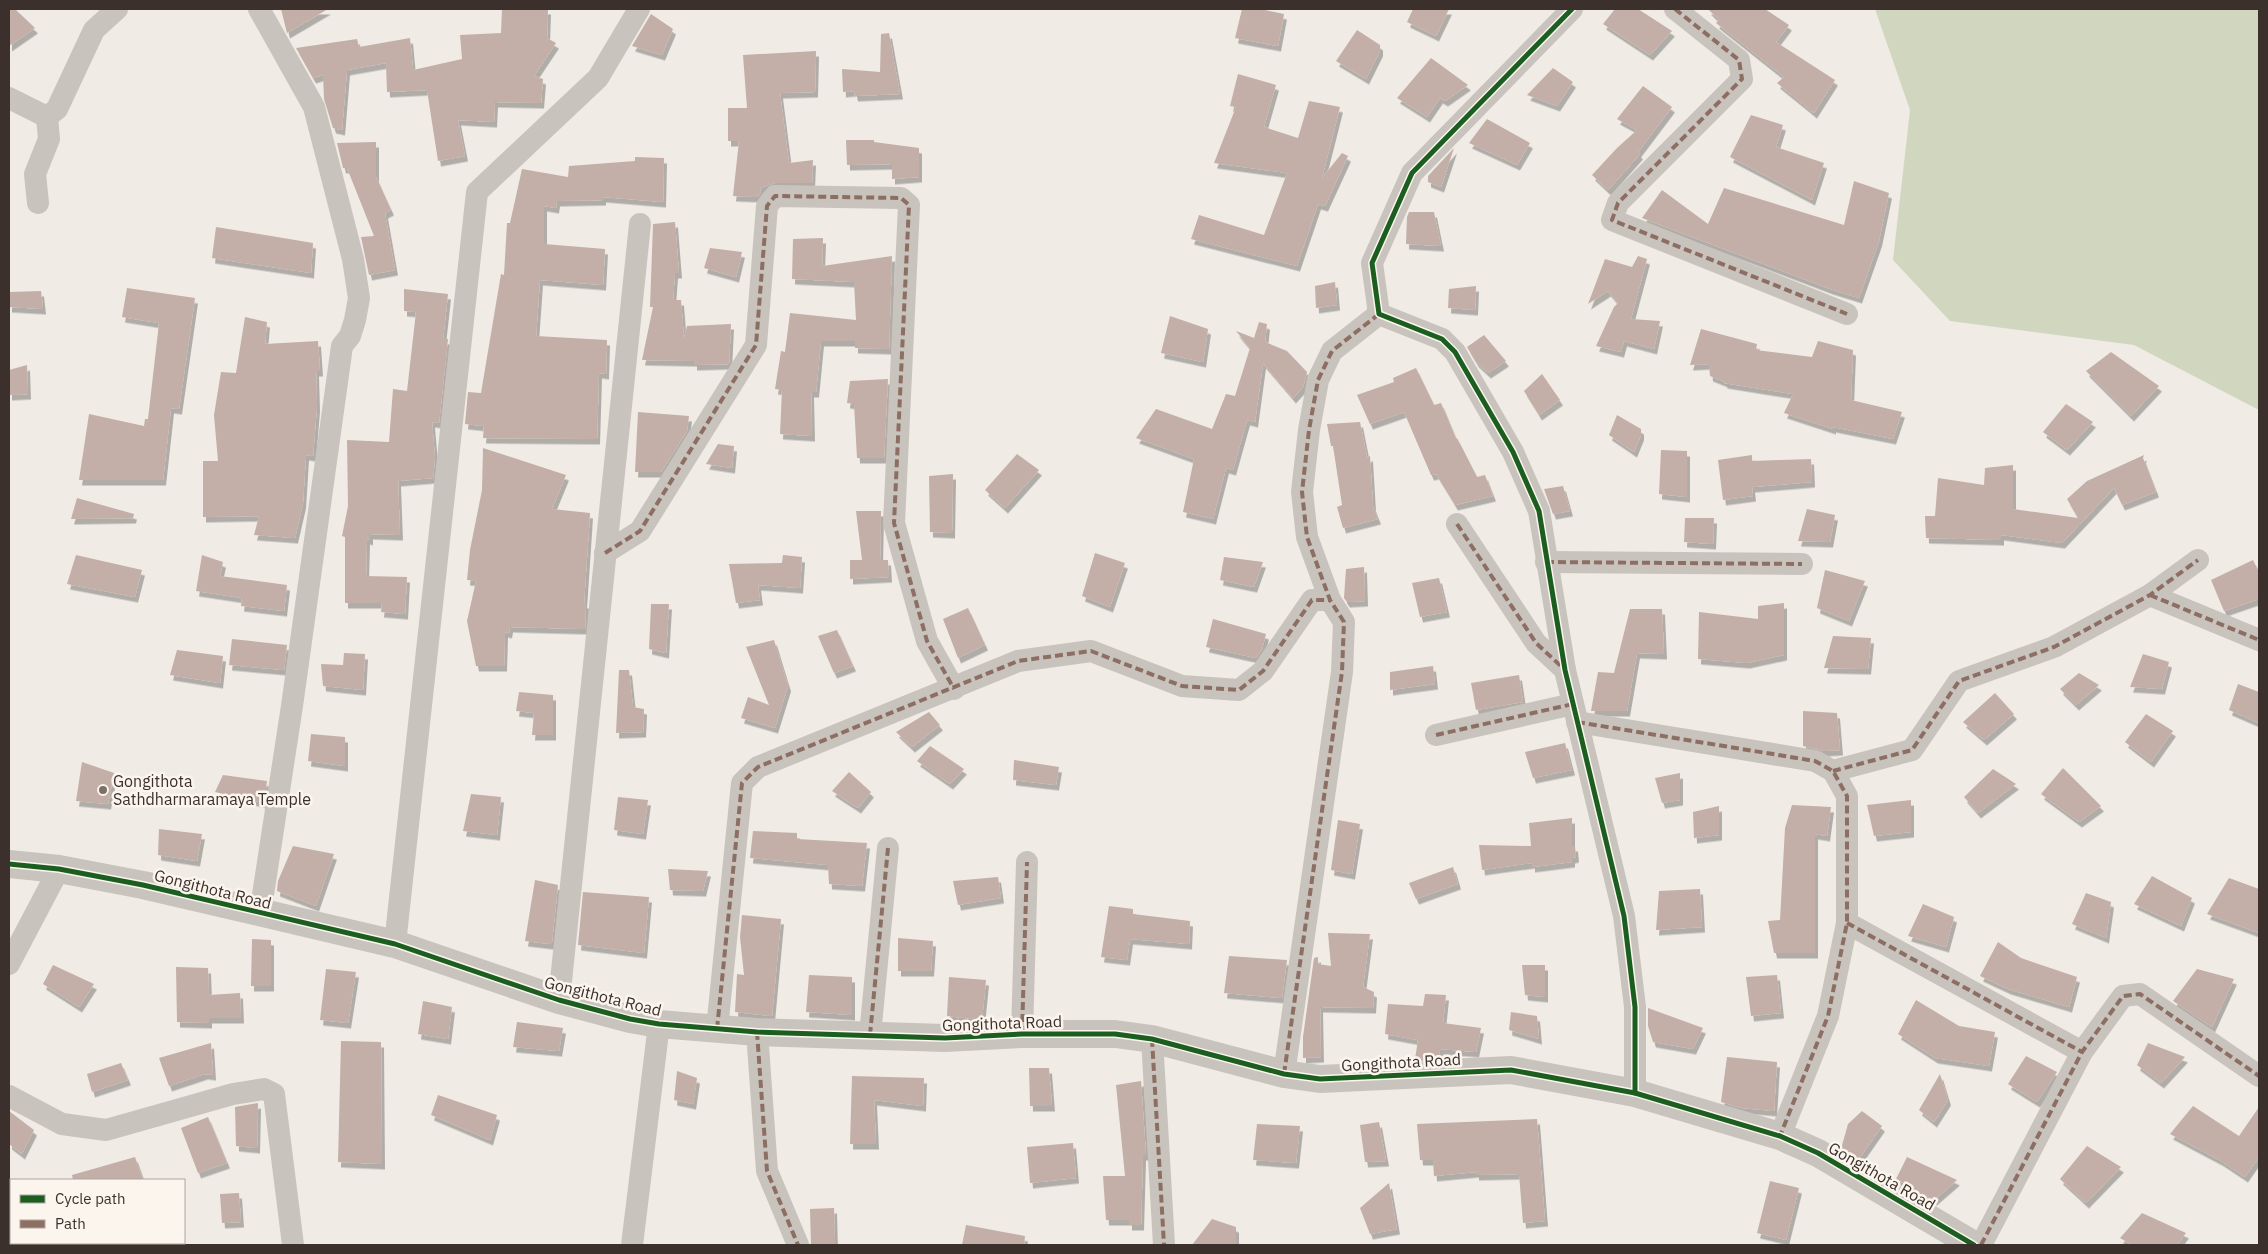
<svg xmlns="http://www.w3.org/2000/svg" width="2268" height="1254" viewBox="0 0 2268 1254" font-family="'IBM Plex Sans',sans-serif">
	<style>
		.green { fill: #d1d6bf }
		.building { fill: #c3afa7; filter: url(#shadow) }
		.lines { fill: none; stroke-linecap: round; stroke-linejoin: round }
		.minor { stroke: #c9c3be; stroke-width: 22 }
		.tertiary { stroke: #c9c3be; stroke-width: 28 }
		.quiet { stroke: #8d6e63; stroke-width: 4; stroke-dasharray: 8 4; stroke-linecap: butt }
		.cycleway-casing { stroke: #fbf5ee; stroke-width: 8 }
		.cycleway { stroke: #1b5e20; stroke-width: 5 }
		.poi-dot { fill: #7a716c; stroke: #fbf5ee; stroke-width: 2 }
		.labels { text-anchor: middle; stroke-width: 5; stroke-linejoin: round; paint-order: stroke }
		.poi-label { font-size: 16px; fill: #3b302b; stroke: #fbf5ee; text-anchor: start }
		.street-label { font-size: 16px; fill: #3b302b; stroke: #fbf5ee }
	</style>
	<defs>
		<filter id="shadow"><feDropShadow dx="3" dy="5.5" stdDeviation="0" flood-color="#0004"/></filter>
	</defs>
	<rect width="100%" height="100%" fill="#f0ebe5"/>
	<path class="green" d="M1875,9H2259V410L2134,345L1950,321L1893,260L1910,110Z"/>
	<g class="building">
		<path d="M9,9H15L35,28L9,46Z"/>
		<path d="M281,9H328L287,33Z"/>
		<path d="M502,9H548L547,38L556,43L534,76L543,79L541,103L495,102L494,122L458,120L465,156L438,161L427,90L387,92L386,63L347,70L342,130L333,128L324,99L323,75L313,78L296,48L357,39L359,47L410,38L413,70L462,59L460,35L501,33Z"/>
		<path d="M1242,9H1260L1284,14L1278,46L1235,38Z"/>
		<path d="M1413,9H1449L1436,36L1407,22Z"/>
		<path d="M1615,9H1638L1672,31L1650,55L1603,24Z"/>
		<path d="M1708,9H1765L1789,25L1776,42L1835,80L1814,113L1777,83L1784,77L1716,23L1719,20Z"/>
		<path d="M651,14L673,29L662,55L632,46Z"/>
		<path d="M1357,30L1380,45V51L1366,79L1336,61Z"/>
		<path d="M889,33L900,94L855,96L854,91L843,92L842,69L880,72L881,34Z"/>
		<path d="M816,51L815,92L780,93L789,163L813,160L812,183H775L760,188L761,193L757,197L733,196L739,141H728V108H747L743,55Z"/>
		<path d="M1431,58L1468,85L1445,101L1440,98L1427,117L1397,98Z"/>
		<path d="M1553,68L1573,82L1557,106L1527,95Z"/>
		<path d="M1238,74L1276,85L1264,127L1298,138L1309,101L1340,107L1322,178L1342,153L1348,156L1325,206L1318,204L1297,266L1191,239L1199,215L1264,235L1287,173L1214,163L1236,107L1230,106Z"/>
		<path d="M1643,86L1672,107L1638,152L1640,154L1608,190L1592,175L1617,148L1637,130L1617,119Z"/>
		<path d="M1751,115L1783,125L1776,147L1824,163L1812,200L1730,157Z"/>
		<path d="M1487,119L1530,143L1517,165L1469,143Z"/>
		<path d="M846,140H874V142L919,148V177L892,179V164L847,165Z"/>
		<path d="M376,142V177L391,210L385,213L395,270L369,275L361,237L374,236L347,168H343L337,143Z"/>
		<path d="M1454,148L1441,187L1428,182V176Z"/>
		<path d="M635,157L664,158L663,202L603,197V200L557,201L556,208L544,206V244L605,249L603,285L540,280L536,336L607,340L606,374L599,373L597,439L483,438L484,426L465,424L468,392L481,393L501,274L504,275L507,223H510L522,169L568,177L569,166L635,161Z"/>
		<path d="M1854,181L1889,193L1879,241L1859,298L1830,289L1642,218L1662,190L1708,224L1724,188L1844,225Z"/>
		<path d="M1409,212H1434L1441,246L1406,244L1407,217Z"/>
		<path d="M675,222L679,273H675L673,300H681L684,339L687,326L731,324L729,364L694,365V361L642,360L653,307H650L653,224Z"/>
		<path d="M216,227L313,243L311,273L212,258Z"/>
		<path d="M823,238L822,266L892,256L889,349L855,348V341H821L816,392H811L812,436L780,434L782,390L775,389L781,351L785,352L790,313L856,320L854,282L792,279L793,239Z"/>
		<path d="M710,248L742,252L736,277L704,268Z"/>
		<path d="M1638,256L1647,259L1631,319L1660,321L1654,349L1624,341L1621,352L1596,346L1614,307L1618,303L1608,291L1588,304L1605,259L1632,267Z"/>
		<path d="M1335,282L1337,305L1316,308L1315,286Z"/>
		<path d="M1476,286L1475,310L1448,308L1449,289Z"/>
		<path d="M127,288L195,298L179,409L171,408L163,480H79L89,414L144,426L145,419H148L159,323L122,317Z"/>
		<path d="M404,289L448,294L443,339H448L439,423L432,422L435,458L433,478L398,481L400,535L370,534V540L367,539L366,576L407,577L405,614L381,612L382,603H345V537L342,536L348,506L347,440L389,442L393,389L407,391L416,312L404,311Z"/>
		<path d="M41,291L43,309L9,307V292Z"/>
		<path d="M1170,316L1208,329L1203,362L1161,353Z"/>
		<path d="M245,317L267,322L265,344L318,341L320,371H316L317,406L313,456L306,455L303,503L295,538L254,535L259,516L203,517V461H218L214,415L221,372L236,373Z"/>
		<path d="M1259,322L1267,324L1265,342L1287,351L1307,372L1303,387L1293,398L1263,363L1255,422L1247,420L1233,470L1226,468L1213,519L1183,512L1194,459L1136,438L1156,409L1212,429L1226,394L1235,396L1250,348L1236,331L1254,338Z"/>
		<path d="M1701,329L1757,344L1756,350L1812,357L1818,341L1853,350L1851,400L1902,412L1893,439L1833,427V429L1784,413L1793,394L1724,383L1725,382L1710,376L1709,364L1690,365Z"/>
		<path d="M1484,335L1506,361L1488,373L1476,362L1467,347Z"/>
		<path d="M2111,352L2159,386L2131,416L2086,371Z"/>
		<path d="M27,365L28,394L9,395V370Z"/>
		<path d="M1416,368L1434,405L1441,403L1456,439L1457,438L1477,477L1485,475L1493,496L1455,505L1436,474L1431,475L1404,412L1370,424L1357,395L1394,382L1393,378Z"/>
		<path d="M1542,374L1560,400L1539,415L1524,391Z"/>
		<path d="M888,379L884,458H857L854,404L847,403L850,381Z"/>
		<path d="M2066,404L2093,422L2067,450L2043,432Z"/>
		<path d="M638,412L689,416L687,431L661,472H635Z"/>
		<path d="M1617,415L1641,429V435L1634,452L1609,435Z"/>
		<path d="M1360,422L1367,457L1370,456L1373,506L1378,519L1343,528L1337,507L1342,505L1333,446H1331L1327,424Z"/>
		<path d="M718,444L734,446L732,468L706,464Z"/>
		<path d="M483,448L566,475L552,509L590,513L584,603H586L585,629L510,627L509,633L505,632L504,666H476L467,621L476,581L467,580L470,550L482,490Z"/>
		<path d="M1661,450L1687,451V497L1659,494Z"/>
		<path d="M1017,454L1039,470L1005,508L985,490Z"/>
		<path d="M1752,455V461L1811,459L1812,482L1752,487L1753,496L1723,500L1718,460Z"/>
		<path d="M2144,455L2143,458L2156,492L2122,505L2114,488L2062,543L2001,535V540L1926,538L1925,516H1935L1938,478L1984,485L1985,468L2013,465V509L2078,518L2067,499L2087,481Z"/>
		<path d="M953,474L952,533L930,532L929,476Z"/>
		<path d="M1563,486L1570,511L1553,514L1544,489Z"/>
		<path d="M77,498L134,514L133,518L71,519Z"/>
		<path d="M1807,509L1835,515L1830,542L1798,541Z"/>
		<path d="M856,511H881L880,560H888L889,577L850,579V560H862Z"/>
		<path d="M1685,518H1714L1713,544L1684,542Z"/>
		<path d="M1095,553L1125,563L1110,607L1082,596Z"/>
		<path d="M76,555L142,570L135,597L67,584Z"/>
		<path d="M202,555L223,562L220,576L287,585L284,611L241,606L242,598L196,591Z"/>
		<path d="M783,555L802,557L800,588L758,585L760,600L736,603L729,564L782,563Z"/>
		<path d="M1224,557L1263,562L1254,587L1220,580Z"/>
		<path d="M2253,560L2259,572V599L2224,611L2211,580Z"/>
		<path d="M1364,567L1365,601L1347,602L1344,598L1346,569Z"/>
		<path d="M1825,570L1865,581L1849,621L1817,608Z"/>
		<path d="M1439,578L1447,612L1420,617L1412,583Z"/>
		<path d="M1784,603V655L1747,663L1698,659L1699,612L1758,619V606Z"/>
		<path d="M651,604H669L666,653L649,649Z"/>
		<path d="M968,608L985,645L958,658L943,619Z"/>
		<path d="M1630,609H1662L1664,654L1637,653L1627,711H1591L1598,672L1614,673Z"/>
		<path d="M1213,619L1266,634L1262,649L1256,658L1206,647Z"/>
		<path d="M837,630L853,666L834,673L818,636Z"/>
		<path d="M1833,636L1871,638L1868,669L1824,668Z"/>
		<path d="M232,639L287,645L284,670L229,665Z"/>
		<path d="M774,640L788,686L775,728L741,718L748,697L769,705L746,647Z"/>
		<path d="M177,650L223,656L220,683L170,675Z"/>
		<path d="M344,653L365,654L363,690L323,686L321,664L343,665Z"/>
		<path d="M2143,654L2169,662L2162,689L2130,687Z"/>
		<path d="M1433,666L1435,684L1390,690V672Z"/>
		<path d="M619,670H629L633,707L644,709L643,732L616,733Z"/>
		<path d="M2079,673L2099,685L2076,705L2060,689Z"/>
		<path d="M1519,675L1523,702L1476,710L1471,683Z"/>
		<path d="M2238,684L2259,692V723L2229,710Z"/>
		<path d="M519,692L553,695V735H532L534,713L516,711Z"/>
		<path d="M1995,693L2014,714L1984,740L1963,722Z"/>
		<path d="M1803,711L1837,713L1840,750L1824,751L1803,746Z"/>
		<path d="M929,712L940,725L912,747L896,732Z"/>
		<path d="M2146,714L2173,731L2151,762L2125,742Z"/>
		<path d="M311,734L345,737V766L308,761Z"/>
		<path d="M1565,743L1572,770L1533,778L1525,752Z"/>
		<path d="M930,746L964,769L950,784L917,761Z"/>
		<path d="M1014,760L1059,767L1056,785L1013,780Z"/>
		<path d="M82,762L114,773L108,804L76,801Z"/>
		<path d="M2063,768L2101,806L2079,822L2041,794Z"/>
		<path d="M1993,769L2016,784L1978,813L1964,797Z"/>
		<path d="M849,772L871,792L858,808L832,791Z"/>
		<path d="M1680,773V800L1662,803L1655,778Z"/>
		<path d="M223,775L267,781L264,803L215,792Z"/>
		<path d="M471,794L501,797L497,835L463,831Z"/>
		<path d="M618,797L648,800L643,834L614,830Z"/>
		<path d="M1911,800V832L1874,836L1867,805Z"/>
		<path d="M1792,805L1831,807L1827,836L1815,834V953H1774L1768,921L1780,920L1785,828Z"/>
		<path d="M1719,806V835L1694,838L1693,812Z"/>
		<path d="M1572,818V846H1575L1576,857L1572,858V862L1532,867V863L1482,870L1479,845L1531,846L1529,823Z"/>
		<path d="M1338,820L1360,824L1352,874L1331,870Z"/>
		<path d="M159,829L202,834L197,861L158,855Z"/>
		<path d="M753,831L797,833V839L867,843L862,886L829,884L828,865L750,858Z"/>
		<path d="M293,846L334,854L316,906L277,891L278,881Z"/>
		<path d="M1453,867L1458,884L1416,899L1409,883Z"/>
		<path d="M668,869L708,871L703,891L670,890Z"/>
		<path d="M2152,876L2192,898L2181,926L2134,904Z"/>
		<path d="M998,877L1001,898L958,905L953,881Z"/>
		<path d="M2229,878L2259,889V933L2207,914Z"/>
		<path d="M535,880L558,885L552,942L550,944L525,941Z"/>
		<path d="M1700,889L1702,927L1656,930L1659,891Z"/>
		<path d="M583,892L649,897L644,953L578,945Z"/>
		<path d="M2086,893L2111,902L2106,938L2072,924Z"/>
		<path d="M1923,904L1954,917L1946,947L1908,936Z"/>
		<path d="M1109,906L1133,909V914L1190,921L1189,944L1130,939L1127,960L1101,957Z"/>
		<path d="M742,915L781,919L772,1016L735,1012L737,974L744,975L740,937Z"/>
		<path d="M1328,933L1370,934L1363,987L1374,992L1373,1008L1320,1007L1321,1057L1303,1058V1037L1314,958L1318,957V964L1331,966Z"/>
		<path d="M898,938L933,941L931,971H898Z"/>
		<path d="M252,939L271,940V986H251Z"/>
		<path d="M1998,942L2021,958L2077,977L2069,1007L2008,989L1980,976Z"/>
		<path d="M1229,956L1287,960L1282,998L1224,993Z"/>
		<path d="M53,965L94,984L79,1007L43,984Z"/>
		<path d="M1522,965H1545V997L1525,995Z"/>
		<path d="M176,967L208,968L209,995L240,993L241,1018H209V1023L177,1022Z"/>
		<path d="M326,969L356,972L348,1023L320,1020Z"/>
		<path d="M2197,969L2234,979L2212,1027L2173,1001Z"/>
		<path d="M809,975L852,977V1015L806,1012Z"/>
		<path d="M1777,975L1781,1013L1751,1016L1746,977Z"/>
		<path d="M949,977L986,980L982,1020L947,1016Z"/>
		<path d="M1425,994L1446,995L1443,1023L1481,1028L1476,1052L1440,1049L1439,1058L1415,1059L1418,1040L1385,1034L1388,1004L1423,1006Z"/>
		<path d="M1916,1000L1959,1026L1995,1032L1989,1066L1935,1058L1898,1034Z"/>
		<path d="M423,1001L452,1007L448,1039L418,1034Z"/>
		<path d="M1648,1008L1703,1028L1693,1049L1653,1042L1648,1026Z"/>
		<path d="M1511,1012L1537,1016L1539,1039L1509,1030Z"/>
		<path d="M517,1022L563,1028L559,1051L513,1047Z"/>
		<path d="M341,1041L381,1042L382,1164L338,1162Z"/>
		<path d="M211,1043L213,1075L205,1074L169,1086L159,1058Z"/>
		<path d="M2148,1043L2185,1057L2161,1083L2137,1065Z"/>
		<path d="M2026,1056L2057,1072L2037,1102L2008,1084Z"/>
		<path d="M1727,1057L1777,1062L1774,1111L1742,1108L1721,1102Z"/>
		<path d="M121,1063L128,1080L92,1092L87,1074Z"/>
		<path d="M1029,1068H1049L1052,1106H1030Z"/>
		<path d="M677,1071L697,1078L693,1104L674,1100Z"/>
		<path d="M1940,1074L1948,1100L1934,1122L1919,1110Z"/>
		<path d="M852,1076L924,1078L923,1106L874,1100L876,1144H850Z"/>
		<path d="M1141,1081L1146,1155H1143L1141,1225H1129V1220H1106L1103,1176H1125L1116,1085Z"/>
		<path d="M438,1095L497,1115L490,1140L431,1115Z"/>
		<path d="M258,1103L257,1148L236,1146L235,1107Z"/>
		<path d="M2193,1106L2239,1136L2259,1107V1157L2245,1177L2221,1161L2170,1134Z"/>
		<path d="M9,1111L34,1130L22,1154L9,1144Z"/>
		<path d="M1862,1111L1882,1126L1859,1159L1841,1149L1848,1124Z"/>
		<path d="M208,1117L227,1163L198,1173L181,1128Z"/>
		<path d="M1537,1119L1545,1221L1523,1223L1519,1174L1476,1175V1172L1434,1176L1433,1160H1420L1417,1124Z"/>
		<path d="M1379,1122L1386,1161L1365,1162L1360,1125Z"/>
		<path d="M1257,1124L1300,1126L1296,1163L1253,1160Z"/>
		<path d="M1073,1143L1076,1178L1030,1183L1027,1147Z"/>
		<path d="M2087,1146L2121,1167L2086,1203L2060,1179Z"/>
		<path d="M135,1157L143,1180H73L72,1175Z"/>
		<path d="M1907,1157L1957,1180L1934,1200L1896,1179Z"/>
		<path d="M1770,1181L1799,1188L1786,1240L1757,1233Z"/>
		<path d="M1389,1183L1397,1229L1370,1234L1360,1208Z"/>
		<path d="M239,1193L241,1222L222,1223L220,1194Z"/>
		<path d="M834,1208L835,1245H811L810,1209Z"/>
		<path d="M2142,1213L2186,1233L2177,1245H2132L2120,1238Z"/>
		<path d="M1212,1219L1236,1227V1245H1192Z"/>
		<path d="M966,1225L1025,1236L1024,1245H962Z"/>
	</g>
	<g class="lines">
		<g class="minor">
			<path d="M259,9L314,107L353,259L359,298L355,320L350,336L342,346L292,706L260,914"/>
			<path d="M1572,9L1412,173L1372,263L1379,314L1442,339L1455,352L1513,452L1539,511L1565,670L1624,916L1635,1007V1093"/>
			<path d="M1675,9L1739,60L1742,79L1618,203L1612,220L1847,314"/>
			<path d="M9,98L47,117L57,109L94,30L117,9"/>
			<path d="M38,203L35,174L49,139L47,117"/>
			<path d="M1457,524L1536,643L1565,670"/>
			<path d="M605,553L640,531L756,345L767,206L775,196L901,198L909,205L894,523L927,641L954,689"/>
			<path d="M1546,562L1802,564"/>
			<path d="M2150,595L2259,640"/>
			<path d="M1577,722L1815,761L1833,771L1847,796V923L1828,1016L1780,1136"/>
			<path d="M1436,735L1573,704"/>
			<path d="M1833,771L1912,750L1959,681L2054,647L2150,595L2198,560"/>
			<path d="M1847,923L2082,1052"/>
			<path d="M395,944L477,192L598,78L639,9"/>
			<path d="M9,964L59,869"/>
			<path d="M559,1000L640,224"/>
			<path d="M717,1029L742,783L758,767L1018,661L1091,651L1182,686L1239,690L1263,671L1312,600H1330"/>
			<path d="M757,1032L767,1171L798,1245"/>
			<path d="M1022,1034L1027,862"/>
			<path d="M870,1035L888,848"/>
			<path d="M1152,1039L1164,1245"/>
			<path d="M1284,1074L1342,672L1344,622L1330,600L1307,537L1302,492L1309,430L1318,380L1332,351L1379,314"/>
			<path d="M9,1096L62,1124L106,1130L233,1094L264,1089L274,1094L293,1245"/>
			<path d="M9,1235H11"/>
			<path d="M27,1243L30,1245"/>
			<path d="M632,1245L659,1024"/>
			<path d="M1981,1245L2082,1052L2123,996L2140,994L2259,1076"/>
		</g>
		<path class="tertiary" d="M9,864L59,869L143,885L395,944L559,1000L630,1019L659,1024L757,1032L945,1038L1022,1034H1115L1152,1039L1284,1074L1320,1079L1511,1070L1635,1093L1780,1136L1818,1153L1974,1245"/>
		<g class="quiet">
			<path d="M1675,9L1739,60L1742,79L1618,203L1612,220L1847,314"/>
			<path d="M1457,524L1536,643L1563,668"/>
			<path d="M605,553L640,531L756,345L767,206L775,196L901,198L909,205L894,523L927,641L954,689"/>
			<path d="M1546,562L1802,564"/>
			<path d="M2150,595L2259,640"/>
			<path d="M1577,722L1815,761L1833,771L1847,796V923L1828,1016L1780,1136"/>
			<path d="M1436,735L1573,704"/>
			<path d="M1833,771L1912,750L1959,681L2054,647L2150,595L2198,560"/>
			<path d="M1847,923L2082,1052"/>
			<path d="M717,1029L742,783L758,767L1018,661L1091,651L1182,686L1239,690L1263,671L1312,600H1330"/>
			<path d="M757,1032L767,1171L798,1245"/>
			<path d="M1022,1034L1027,862"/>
			<path d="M870,1035L888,848"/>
			<path d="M1152,1039L1164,1245"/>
			<path d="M1284,1074L1342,672L1344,622L1330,600L1307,537L1302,492L1309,430L1318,380L1332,351L1379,314"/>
			<path d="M9,1235H11"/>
			<path d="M27,1243L30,1245"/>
			<path d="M1981,1245L2082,1052L2123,996L2140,994L2259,1076"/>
		</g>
		<defs>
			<g id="cycleway">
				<path d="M1572,9L1412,173L1372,263L1379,314L1442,339L1455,352L1513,452L1539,511L1565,670L1624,916L1635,1007V1093"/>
				<path d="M9,864L59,869L143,885L395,944L559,1000L630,1019L659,1024L757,1032L945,1038L1022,1034H1115L1152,1039L1284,1074L1320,1079L1511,1070L1635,1093L1780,1136L1818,1153L1974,1245"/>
			</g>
		</defs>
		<use href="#cycleway" class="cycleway-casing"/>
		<use href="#cycleway" class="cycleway"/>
	</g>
	<circle class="poi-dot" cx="103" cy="790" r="5"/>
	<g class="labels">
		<g class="poi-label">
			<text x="113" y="787">Gongithota<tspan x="113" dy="18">Sathdharmaramaya Temple</tspan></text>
		</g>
		<g class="street-label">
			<text transform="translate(213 889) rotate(14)" y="6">Gongithota Road</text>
			<text transform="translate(603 996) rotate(14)" y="6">Gongithota Road</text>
			<text transform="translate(1002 1023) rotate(-2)" y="6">Gongithota Road</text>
			<text transform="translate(1401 1062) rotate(-3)" y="6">Gongithota Road</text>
			<text transform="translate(1882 1176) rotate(30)" y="6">Gongithota Road</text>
		</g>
	</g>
	<rect width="2268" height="1254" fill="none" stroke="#3b302b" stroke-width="20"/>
	<rect x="10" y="1179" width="175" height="65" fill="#fbf5ee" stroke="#aea6a0"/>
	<rect x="20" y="1195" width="25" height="8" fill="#1b5e20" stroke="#aea6a0"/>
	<text x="55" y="1204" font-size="15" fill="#3b302b">Cycle path</text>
	<rect x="20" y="1220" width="25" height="8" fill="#8d6e63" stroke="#aea6a0"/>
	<text x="55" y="1229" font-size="15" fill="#3b302b">Path</text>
</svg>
